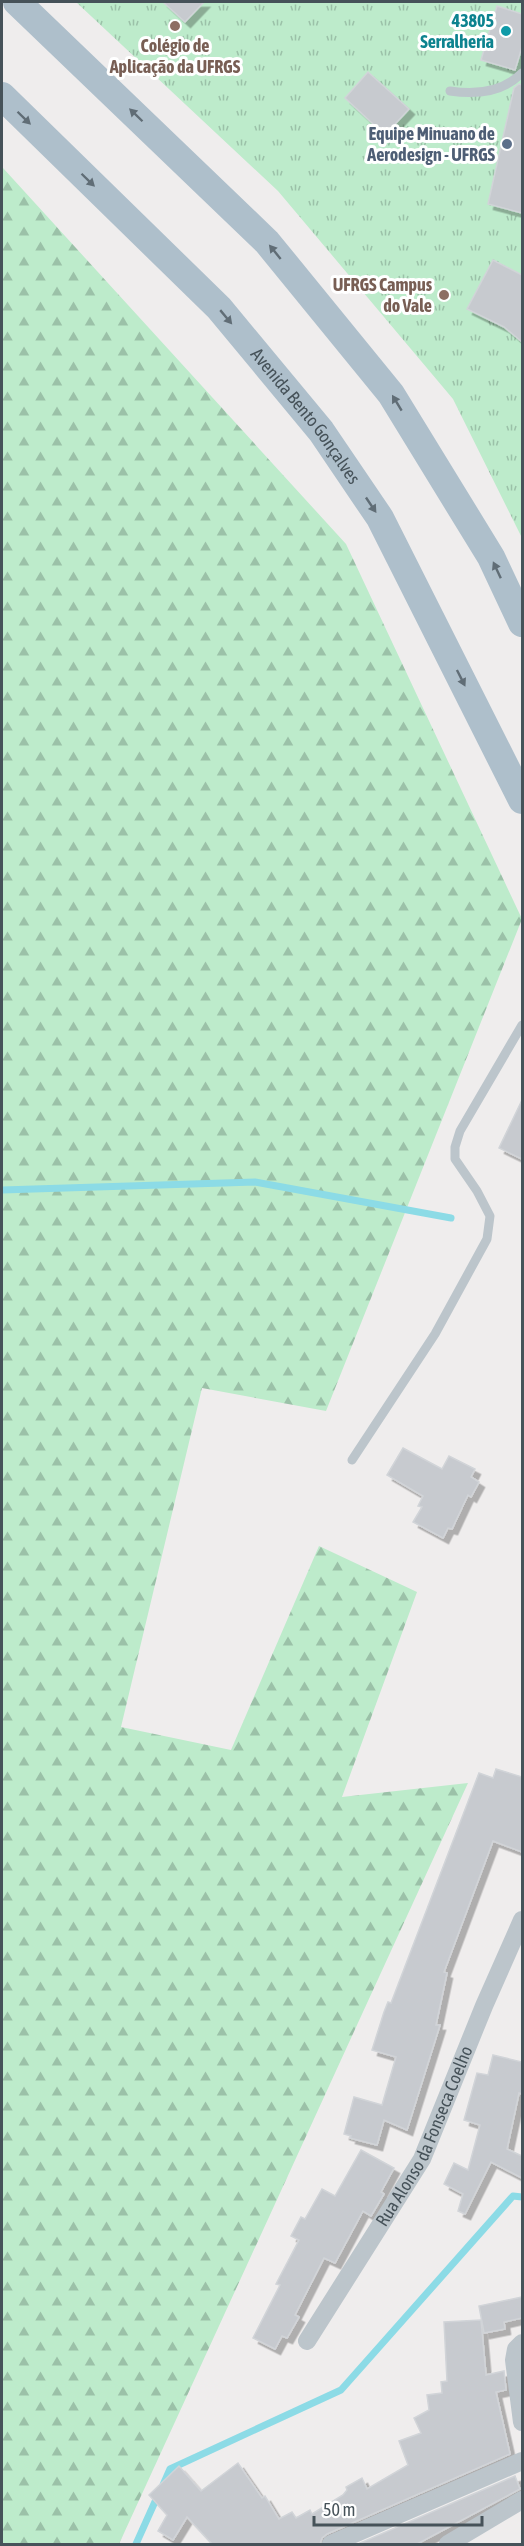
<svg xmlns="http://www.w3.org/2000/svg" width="524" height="2546" viewBox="0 0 524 2546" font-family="'Asap Condensed',sans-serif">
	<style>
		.grass { fill: url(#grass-tufts) }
		.forest { fill: url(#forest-firs) }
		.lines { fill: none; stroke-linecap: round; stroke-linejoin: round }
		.stream { stroke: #8cdbe6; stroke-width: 7 }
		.building { fill: #c7cacf; stroke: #d1d4d8; stroke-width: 1.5; filter: url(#shadow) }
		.lane { stroke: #bcc5cb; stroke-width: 9 }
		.street { stroke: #bcc5cb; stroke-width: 18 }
		.primary { stroke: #aebfcb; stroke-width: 28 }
		.oneway { fill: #606d76 }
		.education-dot { fill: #8d6e63; stroke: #fff; stroke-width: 2 }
		.culture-dot { fill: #0f9aa8; stroke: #fff; stroke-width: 2 }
		.service-dot { fill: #5c6f8a; stroke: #fff; stroke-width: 2 }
		.labels { text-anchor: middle; stroke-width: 6; stroke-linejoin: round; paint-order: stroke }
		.culture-label { font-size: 18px; font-weight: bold; fill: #0d838f; stroke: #fff; text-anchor: end }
		.education-label { font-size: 18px; font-weight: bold; fill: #785e54; stroke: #fff }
		.service-label { font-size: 18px; font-weight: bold; fill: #4e5e75; stroke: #fff; text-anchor: end }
		.street-label { font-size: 18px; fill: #465259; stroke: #fff }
	</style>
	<defs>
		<pattern id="grass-tufts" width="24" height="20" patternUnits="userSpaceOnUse" patternTransform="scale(1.5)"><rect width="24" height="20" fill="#bdebcb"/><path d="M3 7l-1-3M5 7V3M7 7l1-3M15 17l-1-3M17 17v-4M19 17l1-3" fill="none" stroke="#9bc1a8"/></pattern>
		<pattern id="forest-firs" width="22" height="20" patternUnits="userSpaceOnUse" patternTransform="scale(1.5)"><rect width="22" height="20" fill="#bdebcb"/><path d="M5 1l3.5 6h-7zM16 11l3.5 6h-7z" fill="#9bc1a8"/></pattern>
		<filter id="shadow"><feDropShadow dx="5.5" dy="5.5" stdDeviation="0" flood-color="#0004"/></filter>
	</defs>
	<rect width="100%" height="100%" fill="#efeded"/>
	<path class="grass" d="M76,2H522V538L453,399L278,191Z"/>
	<path class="forest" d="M3,168L346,544L522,919L326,1411L202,1388L121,1727L231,1750L319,1546L417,1592L342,1797L468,1783L119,2544H2Z"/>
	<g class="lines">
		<g class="stream">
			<path d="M2,1190L255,1182L451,1218"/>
			<path d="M163,2485L170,2469L341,2390L513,2196L522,2197"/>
			<path d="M136,2544L158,2495"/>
		</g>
	</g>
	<g class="building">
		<path d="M163,2H204L185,22Z"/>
		<path d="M497,6L522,14V47L515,70L481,60Z"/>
		<path d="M368,72L409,109L385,135L345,98Z"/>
		<path d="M519,84L522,85V213L488,204L514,88Z"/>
		<path d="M493,260L522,275V342L504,327L467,309Z"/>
		<path d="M522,1100V1159L499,1148Z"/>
		<path d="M403,1448L442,1469L449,1456L475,1469L471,1477L479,1482L471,1497L468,1495L452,1529L448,1528L443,1538L413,1522L422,1507L418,1506L423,1496L387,1475Z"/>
		<path d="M496,1769L522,1777V1852L493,1841L444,1972L447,1973L436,2025H440L407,2130L384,2120L377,2145L350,2138L351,2136L344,2134L354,2097L382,2105L396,2057L372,2050L384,2012L388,2002L391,2003L479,1773L493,1778Z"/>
		<path d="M493,2055L522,2062V2094L519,2093L507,2149L522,2156V2178L491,2162L465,2214L458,2211L463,2194L444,2184L454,2163L468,2170L480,2125L464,2120L477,2073L488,2075Z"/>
		<path d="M361,2150L394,2168L381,2192L384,2194L371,2216L363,2211L335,2263L324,2258L295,2315L299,2317L287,2338L282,2336L275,2349L253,2338L280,2285L276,2284L299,2240L291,2236L301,2217L305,2219L322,2189L335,2196Z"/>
		<path d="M522,2297V2318L504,2322L505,2329L484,2333L479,2306Z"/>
		<path d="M481,2320L486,2375L504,2371L506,2390L496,2392L510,2454L327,2534L322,2538L320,2544H212L187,2517L173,2540L158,2531L167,2515L149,2495L179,2466L201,2491L238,2463L262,2498L265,2496L279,2519L292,2512L296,2518L310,2510L312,2514L343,2495L347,2490L346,2487L362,2478L367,2489L408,2465L399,2441L421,2433L414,2418L429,2410L427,2395L442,2393L441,2382L447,2381L444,2322Z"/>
		<path d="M515,2476L520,2489L417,2544H358Z"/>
	</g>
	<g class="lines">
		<g class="lane">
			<path d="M450,91C476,95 503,92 522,73"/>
			<path d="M352,1460L435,1334L487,1239L490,1216L477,1191L455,1159V1147L460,1131L522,1025"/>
		</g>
		<g class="street">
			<path id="s1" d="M307,2341L422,2159L484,2006L522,1920"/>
			<path d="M522,2343L516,2349L514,2360L522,2422"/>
			<path d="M331,2544L522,2461"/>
			<path d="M448,2544L522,2500"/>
		</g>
		<g class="primary">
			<path d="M17,2L267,242L391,394L491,557L522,623"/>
			<path id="s2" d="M2,96L219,308L321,431L380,518L522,800"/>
		</g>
	</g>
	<defs><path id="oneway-solid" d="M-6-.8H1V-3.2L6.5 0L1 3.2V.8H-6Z" transform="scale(1.5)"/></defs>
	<g class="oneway">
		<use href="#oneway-solid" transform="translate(136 115) rotate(-136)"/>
		<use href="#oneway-solid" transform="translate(24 118) rotate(44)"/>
		<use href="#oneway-solid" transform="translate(88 180) rotate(44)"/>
		<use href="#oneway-solid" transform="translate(275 252) rotate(-129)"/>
		<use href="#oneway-solid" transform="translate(226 317) rotate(50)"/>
		<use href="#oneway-solid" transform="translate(397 403) rotate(-121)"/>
		<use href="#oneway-solid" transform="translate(371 505) rotate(56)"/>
		<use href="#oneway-solid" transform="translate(497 570) rotate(-115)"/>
		<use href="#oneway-solid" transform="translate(461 678) rotate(63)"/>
	</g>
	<g class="education-dot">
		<circle cx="175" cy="26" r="6"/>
		<circle cx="444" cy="295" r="6"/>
	</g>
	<circle class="culture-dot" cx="506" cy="31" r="6"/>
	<circle class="service-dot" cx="507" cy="144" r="6"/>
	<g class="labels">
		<g class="culture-label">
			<text x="494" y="27">43805<tspan x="494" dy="21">Serralheria</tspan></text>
		</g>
		<g class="education-label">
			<text x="175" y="52">Colégio de<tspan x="175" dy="21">Aplicação da UFRGS</tspan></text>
			<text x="432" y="291" text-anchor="end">UFRGS Campus<tspan x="432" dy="21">do Vale</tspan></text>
		</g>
		<g class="service-label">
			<text x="495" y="140">Equipe Minuano de<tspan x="495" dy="21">Aerodesign - UFRGS</tspan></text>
		</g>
		<g class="street-label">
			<text dy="6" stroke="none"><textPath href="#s2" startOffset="442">Avenida Bento Gonçalves</textPath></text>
			<text dy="6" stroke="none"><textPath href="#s1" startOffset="237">Rua Alonso da Fonseca Coelho</textPath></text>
		</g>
	</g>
	<rect width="524" height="2546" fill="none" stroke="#465259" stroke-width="6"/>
	<path d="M314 2516v9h168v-9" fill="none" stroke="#465259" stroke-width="3"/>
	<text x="323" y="2516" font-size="18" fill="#465259" stroke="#ffffff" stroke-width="4.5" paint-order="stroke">50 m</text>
</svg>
